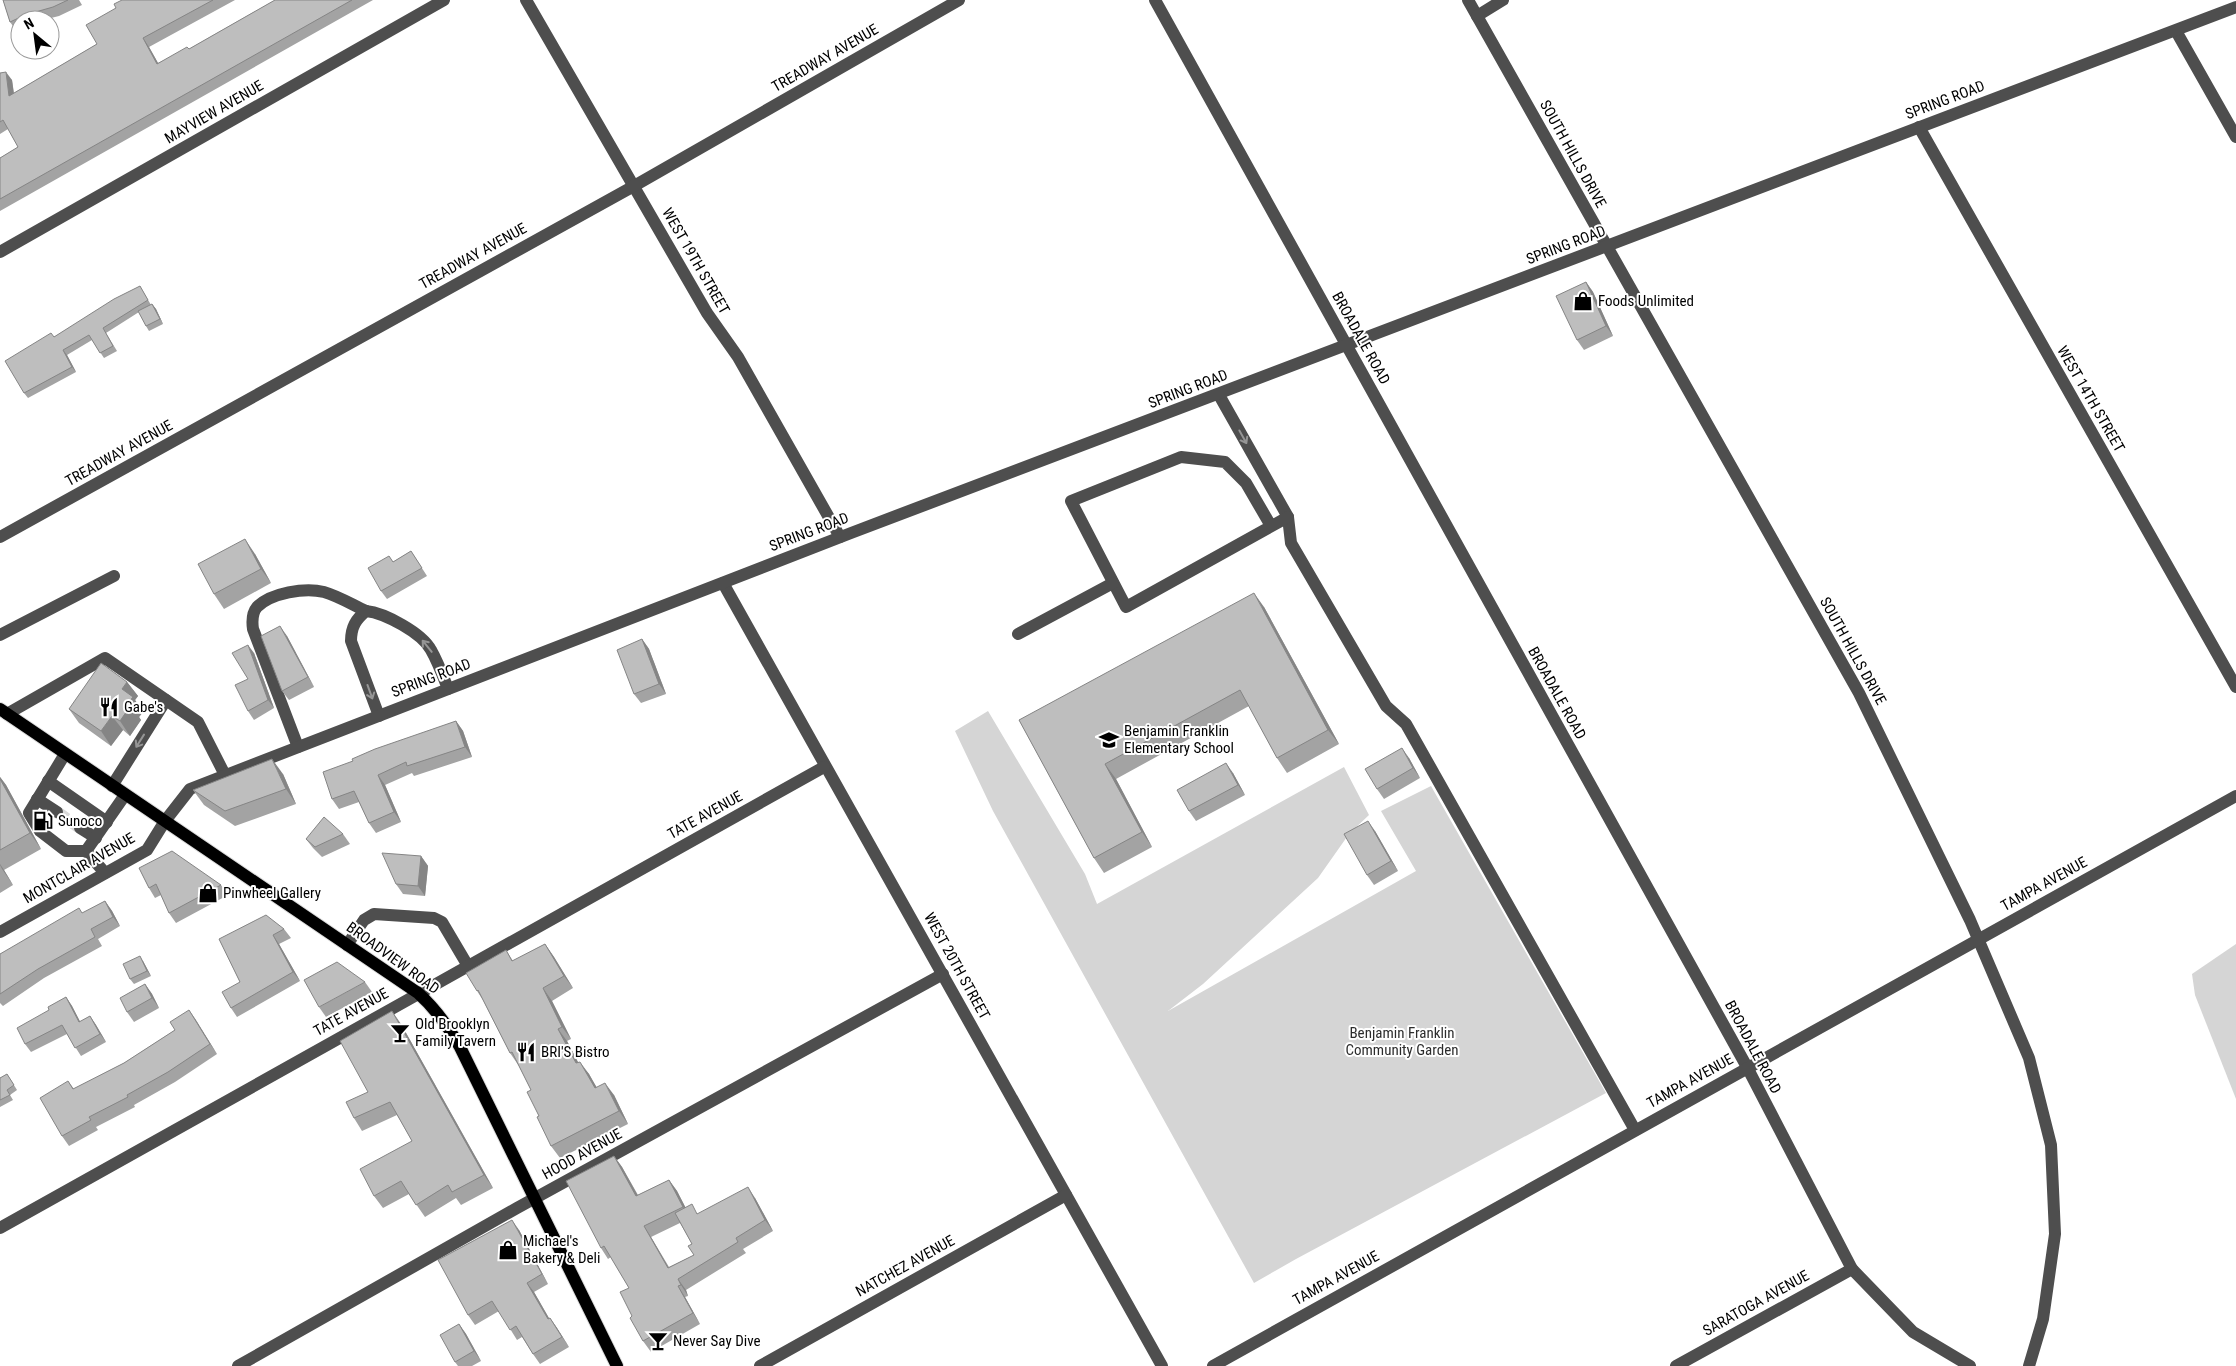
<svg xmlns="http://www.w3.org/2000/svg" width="2236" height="1366" viewBox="0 0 2236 1366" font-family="'Roboto Condensed',sans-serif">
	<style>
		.green { fill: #d5d5d5 }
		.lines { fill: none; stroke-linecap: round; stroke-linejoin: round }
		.minor-tunnel { stroke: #d9d9d9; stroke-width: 12; stroke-dasharray: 12 6; stroke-linecap: butt }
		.major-casing { stroke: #dbdbdb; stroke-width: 14 }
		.minor { stroke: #4e4e4e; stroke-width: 12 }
		.major { stroke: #000; stroke-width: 12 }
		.wall { fill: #a3a3a3; fill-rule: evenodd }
		.shaded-wall { fill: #858585 }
		.building { fill: #bebebe; stroke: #858585 }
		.oneway { stroke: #959595 }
		.labels { text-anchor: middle; stroke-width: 4; stroke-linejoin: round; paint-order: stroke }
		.street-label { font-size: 15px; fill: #000; stroke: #fff }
		.poi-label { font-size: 15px; fill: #000; stroke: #fff; text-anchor: start }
		.park-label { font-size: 15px; fill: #2c2c2c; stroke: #fff }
	</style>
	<rect width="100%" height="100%" fill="#fff"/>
	<g class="green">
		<path d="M988,711L1085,874L1097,904L1344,767L1369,815L1349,834L1318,878L1203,984L1168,1011L1416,871L1381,811L1431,786L1606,1093L1296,1259L1254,1283L993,811L955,731Z"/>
		<path d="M2236,944V1099L2195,995L2192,974Z"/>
	</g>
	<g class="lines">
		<path class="minor-tunnel" d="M57,812L80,828"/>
		<defs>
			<path id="major" d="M0,709L418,993C436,1009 448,1026 460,1047L617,1366"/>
		</defs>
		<use href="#major" class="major-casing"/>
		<g class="minor">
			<path d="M526,0L707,313L738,357L840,537"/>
			<path d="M1155,0L1747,1067L1852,1269L1913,1332L1970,1366"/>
			<path d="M1468,0L1859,693L1970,920L2029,1058L2051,1145L2055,1234L2043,1319L2029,1366"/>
			<path d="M1477,16L1503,0"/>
			<path d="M2176,31L2236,137"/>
			<path d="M1919,127L2236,687"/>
			<path d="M0,252L444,0"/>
			<path d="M1219,395L1288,517L1291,543L1386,706L1406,724L1635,1130"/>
			<path d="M1271,526L1246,483L1225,462L1181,457L1071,501L1126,607L1288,517"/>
			<path d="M0,537L634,186L959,0"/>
			<path d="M723,583C868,845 1016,1105 1162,1366"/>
			<path d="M1018,634L1113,583"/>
			<path d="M0,635L114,576"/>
			<path d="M7,714L105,658L198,722L225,775"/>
			<path d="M379,716L351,641C351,627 356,619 366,611C385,613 422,633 431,650C438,662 443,676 448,689"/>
			<path d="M298,747L253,629C252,622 252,613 257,607C271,593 305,587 324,592C338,596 353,605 366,611"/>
			<path d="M65,754L29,813L40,831L66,851H86L105,873"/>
			<path d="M48,781L107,822"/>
			<path d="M112,786L166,700"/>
			<path d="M37,799L57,812"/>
			<path d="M80,828L96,838"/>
			<path d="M86,851L125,795"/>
			<path d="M0,932L147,850L165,821L190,789L851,533L2236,7"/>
			<path d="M347,945L364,920L374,914L434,918L442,922L468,966"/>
			<path d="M0,1228L824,767"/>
			<path d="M238,1366L517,1208L943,974"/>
			<path d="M760,1366L1066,1195"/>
			<path d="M1213,1366L2236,796"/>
			<path d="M1676,1366L1852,1269"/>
		</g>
		<use href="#major" class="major"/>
	</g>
	<g class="wall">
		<path d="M3,0H79L82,5L59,16L43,20H20V29L16,30L10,22Z"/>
		<path d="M122,0H235L149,47L158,63L189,49L275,0H373L0,211V158L18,147L8,129L0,134V73L12,80L14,93L97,44L116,8Z"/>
		<path d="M1586,282L1593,292L1613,336L1584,350L1577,340Z"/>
		<path d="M140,286L151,305L152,304L156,309L163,324L149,331L146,326L139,312L106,333L117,351L104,358L92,340L67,355L76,372L28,398L24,393L54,337Z"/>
		<path d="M411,551L427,576L387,599L381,591L389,556L393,562Z"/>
		<path d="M255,554L271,583L224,609L214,594Z"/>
		<path d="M1264,607L1339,744L1287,773L1277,758L1249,706L1116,779L1152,847L1104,873L1094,858L1019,720Z"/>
		<path d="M287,636L314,687L289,700L282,691Z"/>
		<path d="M642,639L649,649L666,694L641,703L634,694Z"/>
		<path d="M254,653L274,708L254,720L248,711V679Z"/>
		<path d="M127,682L138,696L135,700L143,712L139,717L141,720L130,736L123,730L111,746L79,723L69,709Z"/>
		<path d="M456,721L463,731L472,757L414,776L412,773L385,785L401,822L376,833L369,823L359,802L339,809L332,799L353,761Z"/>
		<path d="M1409,758L1420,778L1384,799L1377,789Z"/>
		<path d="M1233,773L1245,795L1196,821L1189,811Z"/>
		<path d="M283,774L296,804L235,826L204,805L193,790Z"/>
		<path d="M0,777L6,785L41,849L4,870L13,885L0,893Z"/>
		<path d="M1375,831L1398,871L1374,885L1367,875Z"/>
		<path d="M343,834L350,844L322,857L313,848L306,839Z"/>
		<path d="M421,856L428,866L425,896L403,894L396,884Z"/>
		<path d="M139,868L221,885L228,895L176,923L169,913L161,895L155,898L149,888Z"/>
		<path d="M105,901L112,911L120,926L98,939L102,946L44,978L3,1006L0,1003V954L83,913Z"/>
		<path d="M284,929L291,938L279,944L300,981L237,1017L231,1008L240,982L219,939Z"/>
		<path d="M545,944L554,957L573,988L552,1001L571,1039L567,1041L578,1062L589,1074L596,1087L614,1095L628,1124L560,1158L551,1146L539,1116L531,1090L519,1066L510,1053L483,1000L477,991L506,950L513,961Z"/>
		<path d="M143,961L151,976L134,984L130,979Z"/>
		<path d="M365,982L372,992L326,1017L319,1007Z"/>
		<path d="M145,984L152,994L159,1008L134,1022L127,1012Z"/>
		<path d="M66,997L72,1006L80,1022L90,1016L96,1025L106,1042L81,1056L67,1034L31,1052L25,1044L49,1010Z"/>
		<path d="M189,1010L217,1054L175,1082L134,1105L135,1107L96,1127L98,1130L69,1146L62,1136L68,1081L74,1089L124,1063L175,1030Z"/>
		<path d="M401,1024L493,1188L461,1205L456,1198L425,1217L409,1194L383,1208L374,1196L412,1141L397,1115L362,1131L354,1118L368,1092Z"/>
		<path d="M7,1074L17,1090L10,1095L13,1100L0,1107V1078Z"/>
		<path d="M614,1156L622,1167L638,1195L669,1180L677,1191L685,1207L698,1214L755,1198L773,1231L743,1249L746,1253L686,1290L688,1296L685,1297L700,1324L651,1352L643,1341L632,1316L629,1288L611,1257L608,1259L601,1248ZM680,1223L692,1244L694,1255L669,1267L651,1237Z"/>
		<path d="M519,1230L548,1284L534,1292L549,1318H550L557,1328L569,1347L540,1364L533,1354L522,1337L517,1340L499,1311L475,1325L468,1315Z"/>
		<path d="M459,1324L466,1334L481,1361L472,1366H458L455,1362Z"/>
	</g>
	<g class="shaded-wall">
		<path d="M143,38L149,47L163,72L157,64Z"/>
		<path d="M6,72L12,80L15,104L9,96Z"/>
		<path d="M1586,282L1593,292L1613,336L1606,326Z"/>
		<path d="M152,304L156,309L163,324L160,319Z"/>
		<path d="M63,350L67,355L76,372L72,367Z"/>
		<path d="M245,539L255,554L271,583L261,569Z"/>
		<path d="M1254,593L1264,607L1339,744L1328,730Z"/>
		<path d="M280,626L287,636L314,687L308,677Z"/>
		<path d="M642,639L649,649L666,694L659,684Z"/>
		<path d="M248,645L254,653L274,708L268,700Z"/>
		<path d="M127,682L138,696L135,700L143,712L139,717L141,720L130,736L120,721L128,703L122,689Z"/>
		<path d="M112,716L123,730L111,746L101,731Z"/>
		<path d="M456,721L463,731L472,757L465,747Z"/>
		<path d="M1402,748L1409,758L1420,778L1413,768Z"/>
		<path d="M272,759L283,774L296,804L286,789Z"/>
		<path d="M1226,763L1233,773L1245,795L1238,785Z"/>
		<path d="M1105,764L1116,779L1152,847L1142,832Z"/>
		<path d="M378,775L385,785L401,822L394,812Z"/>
		<path d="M0,777L6,785L41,849L30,833L0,779Z"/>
		<path d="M1368,821L1375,831L1398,871L1391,861Z"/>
		<path d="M421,856L428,866L425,896L418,886Z"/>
		<path d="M0,864L4,870L13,885L2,869L0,865Z"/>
		<path d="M105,901L112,911L120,926L113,917Z"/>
		<path d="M273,935L279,944L300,981L293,972Z"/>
		<path d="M545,944L554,957L573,988L564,976Z"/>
		<path d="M140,956L143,961L151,976L147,971Z"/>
		<path d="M145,984L152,994L159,1008L152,998Z"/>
		<path d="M543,988L552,1001L571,1039L562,1027Z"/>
		<path d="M66,997L72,1006L85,1031L79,1022Z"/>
		<path d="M189,1010L196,1020L217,1054L210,1044Z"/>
		<path d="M392,1011L401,1024L493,1188L484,1175Z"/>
		<path d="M90,1016L96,1025L106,1042L100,1034Z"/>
		<path d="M558,1029L567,1041L585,1076L576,1063Z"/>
		<path d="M580,1062L589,1074L604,1100L595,1088Z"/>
		<path d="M605,1083L614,1095L628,1124L619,1111Z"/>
		<path d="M614,1156L622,1167L644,1207L636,1196Z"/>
		<path d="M669,1180L677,1191L691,1218L683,1207Z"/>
		<path d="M748,1187L755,1198L773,1231L765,1220Z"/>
		<path d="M512,1220L519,1230L548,1284L542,1274Z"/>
		<path d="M644,1226L651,1237L675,1279L668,1268Z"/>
		<path d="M678,1279L686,1290L688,1296L681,1285Z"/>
		<path d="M527,1283L534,1292L555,1329L548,1319Z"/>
		<path d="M678,1286L685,1297L700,1324L693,1313Z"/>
		<path d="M550,1318L557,1328L569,1347L562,1337Z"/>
		<path d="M459,1324L466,1334L481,1361L474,1351Z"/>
	</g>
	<g class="building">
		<path d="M3,0H68L53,7L25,15L10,22Z"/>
		<path d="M122,0H213L143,38L157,64L187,47L189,49L275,0H352L0,199V158L18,147L3,120L0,122V73L6,72L9,96L97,44L86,25L116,8L114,4Z"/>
		<path d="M1586,282L1606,326L1577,340L1556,296Z"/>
		<path d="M140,286L148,300L103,328L113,346L100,353L89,335L63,350L72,367L24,393L5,361L51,333L54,337L114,299Z"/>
		<path d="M152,304L160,319L146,326L138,311Z"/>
		<path d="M245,539L261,569L214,594L198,564Z"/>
		<path d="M411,551L422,568L381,591L368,568L389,556L393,562Z"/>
		<path d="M1254,593L1328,730L1277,758L1240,690L1105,764L1142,832L1094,858L1019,720Z"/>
		<path d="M280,626L308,677L282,691L261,636Z"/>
		<path d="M642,639L659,684L634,694L617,650Z"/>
		<path d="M248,645L268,700L248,711L235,685L248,679L232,653Z"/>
		<path d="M101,663L127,682L122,689L133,697L128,703L131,705L120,721L112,716L101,731L69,709Z"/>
		<path d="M456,721L465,747L407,766L406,762L378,775L394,812L369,823L354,791L332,799L323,772L353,761L352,759L375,749Z"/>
		<path d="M1402,748L1413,768L1377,789L1365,769Z"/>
		<path d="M272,759L286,789L225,811L193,790Z"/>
		<path d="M1226,763L1238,785L1189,811L1177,790Z"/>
		<path d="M0,779L30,833L0,850Z"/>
		<path d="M324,817L343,834L315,847L306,839Z"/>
		<path d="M1368,821L1391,861L1367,875L1344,834Z"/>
		<path d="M172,851L221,885L169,913L156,884L149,888L139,868Z"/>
		<path d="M382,853L421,856L418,886L396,884Z"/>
		<path d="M105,901L113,917L91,929L95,937L38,969L0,994V954L79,908L82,913Z"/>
		<path d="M266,915L284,929L273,935L293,972L231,1008L222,992L240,982L219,939Z"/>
		<path d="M545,944L564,976L543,988L562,1027L558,1029L576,1063L580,1062L595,1088L605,1083L619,1111L551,1146L537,1117L539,1116L527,1092L531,1090L512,1052L510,1053L478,990L477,991L466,973L506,950L512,961Z"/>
		<path d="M140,956L147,971L130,979L123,964Z"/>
		<path d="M337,962L365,982L319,1007L304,980Z"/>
		<path d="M145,984L152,998L127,1012L120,998Z"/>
		<path d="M66,997L79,1022L90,1016L100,1034L75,1048L62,1025L25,1044L17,1028L49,1010L48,1007Z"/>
		<path d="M189,1010L210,1044L168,1072L127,1095L128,1097L89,1117L91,1120L62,1136L40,1098L68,1081L73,1089L124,1063L175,1030L170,1022Z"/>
		<path d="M392,1011L484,1175L452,1192L448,1185L416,1205L401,1181L374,1196L360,1169L412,1141L390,1102L354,1118L346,1102L368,1092L340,1041Z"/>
		<path d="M7,1074L14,1085L7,1090L10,1095L0,1100V1078Z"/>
		<path d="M614,1156L636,1196L669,1180L683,1207L644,1226L668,1268L694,1255L688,1246L692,1244L675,1213L692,1204L697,1214L748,1187L765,1220L736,1238L738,1242L678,1279L681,1285L678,1286L693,1313L643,1341L630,1318L632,1316L620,1292L629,1288L604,1246L601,1248L566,1181Z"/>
		<path d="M512,1220L542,1274L527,1283L548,1319L550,1318L562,1337L533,1354L516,1326L510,1330L492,1301L468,1315L438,1260Z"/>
		<path d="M459,1324L474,1351L455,1362L440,1335Z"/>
	</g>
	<defs><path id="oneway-shaft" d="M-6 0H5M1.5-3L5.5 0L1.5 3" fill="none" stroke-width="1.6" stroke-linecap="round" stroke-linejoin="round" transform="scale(1.25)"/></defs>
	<g class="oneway">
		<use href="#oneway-shaft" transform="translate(1243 437) rotate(61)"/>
		<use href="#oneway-shaft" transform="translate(427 646) rotate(-129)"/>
		<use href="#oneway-shaft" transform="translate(370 692) rotate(70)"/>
		<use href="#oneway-shaft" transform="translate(140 741) rotate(122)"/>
	</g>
	<defs>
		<symbol id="shop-bare" viewBox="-9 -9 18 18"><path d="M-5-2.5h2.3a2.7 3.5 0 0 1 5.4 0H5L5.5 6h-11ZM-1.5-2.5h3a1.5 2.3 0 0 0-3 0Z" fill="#000" stroke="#fff" stroke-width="2.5" paint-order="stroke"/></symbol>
		<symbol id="restaurant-bare" viewBox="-9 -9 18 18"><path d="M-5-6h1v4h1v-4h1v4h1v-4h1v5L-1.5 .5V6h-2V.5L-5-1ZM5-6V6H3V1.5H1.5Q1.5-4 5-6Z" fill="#000" stroke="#fff" stroke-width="2.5" paint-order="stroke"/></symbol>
		<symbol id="school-bare" viewBox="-9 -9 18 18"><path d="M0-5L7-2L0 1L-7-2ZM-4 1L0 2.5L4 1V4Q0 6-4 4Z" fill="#000" stroke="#fff" stroke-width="2.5" paint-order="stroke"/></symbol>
		<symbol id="fuel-bare" viewBox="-9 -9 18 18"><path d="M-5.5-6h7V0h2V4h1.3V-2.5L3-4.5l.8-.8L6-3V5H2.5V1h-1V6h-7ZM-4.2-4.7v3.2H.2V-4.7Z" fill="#000" stroke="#fff" stroke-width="2.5" paint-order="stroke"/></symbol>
		<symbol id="bar-bare" viewBox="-9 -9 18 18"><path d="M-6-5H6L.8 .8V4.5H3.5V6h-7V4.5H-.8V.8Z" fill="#000" stroke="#fff" stroke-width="2.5" paint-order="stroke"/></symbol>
	</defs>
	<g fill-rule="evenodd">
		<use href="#shop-bare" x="1569" y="287" width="28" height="28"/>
		<use href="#restaurant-bare" x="95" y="693" width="28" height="28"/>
		<use href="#school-bare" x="1095" y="726" width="28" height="28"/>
		<use href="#fuel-bare" x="29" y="807" width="28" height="28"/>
		<use href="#shop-bare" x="194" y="879" width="28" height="28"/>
		<use href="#bar-bare" x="386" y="1019" width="28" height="28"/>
		<use href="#restaurant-bare" x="512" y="1038" width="28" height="28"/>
		<use href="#shop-bare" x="494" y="1236" width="28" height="28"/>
		<use href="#bar-bare" x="644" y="1327" width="28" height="28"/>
	</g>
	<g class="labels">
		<g class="street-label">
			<text transform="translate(825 58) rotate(-30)" y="5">TREADWAY AVENUE</text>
			<text transform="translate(1945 100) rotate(-21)" y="5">SPRING ROAD</text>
			<text transform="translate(214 112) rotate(-30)" y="5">MAYVIEW AVENUE</text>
			<text transform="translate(1573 154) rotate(61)" y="5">SOUTH HILLS DRIVE</text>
			<text transform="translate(1566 245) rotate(-21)" y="5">SPRING ROAD</text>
			<text transform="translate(473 256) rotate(-29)" y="5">TREADWAY AVENUE</text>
			<text transform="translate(696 261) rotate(60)" y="5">WEST 19TH STREET</text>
			<text transform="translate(1361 338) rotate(61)" y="5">BROADALE ROAD</text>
			<text transform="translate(1188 389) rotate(-21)" y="5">SPRING ROAD</text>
			<text transform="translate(2091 399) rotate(60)" y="5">WEST 14TH STREET</text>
			<text transform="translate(119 453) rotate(-29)" y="5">TREADWAY AVENUE</text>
			<text transform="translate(809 532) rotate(-21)" y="5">SPRING ROAD</text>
			<text transform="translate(1853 651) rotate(61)" y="5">SOUTH HILLS DRIVE</text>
			<text transform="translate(431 678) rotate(-21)" y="5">SPRING ROAD</text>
			<text transform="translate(1557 693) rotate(61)" y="5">BROADALE ROAD</text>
			<text transform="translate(705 815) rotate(-29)" y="5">TATE AVENUE</text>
			<text transform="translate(79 868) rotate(-30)" y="5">MONTCLAIR AVENUE</text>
			<text transform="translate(2044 884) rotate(-29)" y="5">TAMPA AVENUE</text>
			<text transform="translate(393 958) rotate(36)" y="5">BROADVIEW ROAD</text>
			<text transform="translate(957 966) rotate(61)" y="5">WEST 20TH STREET</text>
			<text transform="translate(351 1012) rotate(-29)" y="5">TATE AVENUE</text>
			<text transform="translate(1753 1047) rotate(62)" y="5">BROADALE ROAD</text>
			<text transform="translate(1690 1081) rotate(-29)" y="5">TAMPA AVENUE</text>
			<text transform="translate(582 1154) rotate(-29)" y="5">HOOD AVENUE</text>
			<text transform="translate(905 1266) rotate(-29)" y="5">NATCHEZ AVENUE</text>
			<text transform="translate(1336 1278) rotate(-29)" y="5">TAMPA AVENUE</text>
			<text transform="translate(1756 1303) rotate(-29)" y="5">SARATOGA AVENUE</text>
		</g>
		<g class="poi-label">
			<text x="1598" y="306">Foods Unlimited</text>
			<text x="124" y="712">Gabe's</text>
			<text x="1124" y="736">Benjamin Franklin<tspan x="1124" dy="17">Elementary School</tspan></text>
			<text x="58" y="826">Sunoco</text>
			<text x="223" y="898">Pinwheel Gallery</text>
			<text x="415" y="1029">Old Brooklyn<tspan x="415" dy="17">Family Tavern</tspan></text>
			<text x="541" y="1057">BRI'S Bistro</text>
			<text x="523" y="1246">Michael's<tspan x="523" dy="17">Bakery &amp; Deli</tspan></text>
			<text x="673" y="1346">Never Say Dive</text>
		</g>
		<g class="park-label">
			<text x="1402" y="1038">Benjamin Franklin<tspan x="1402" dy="17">Community Garden</tspan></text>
		</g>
	</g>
	<g transform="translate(35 35) rotate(331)"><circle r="24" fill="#ffffff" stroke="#999999"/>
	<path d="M0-4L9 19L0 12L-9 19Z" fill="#000000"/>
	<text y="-8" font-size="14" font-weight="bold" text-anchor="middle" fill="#000000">N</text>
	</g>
</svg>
